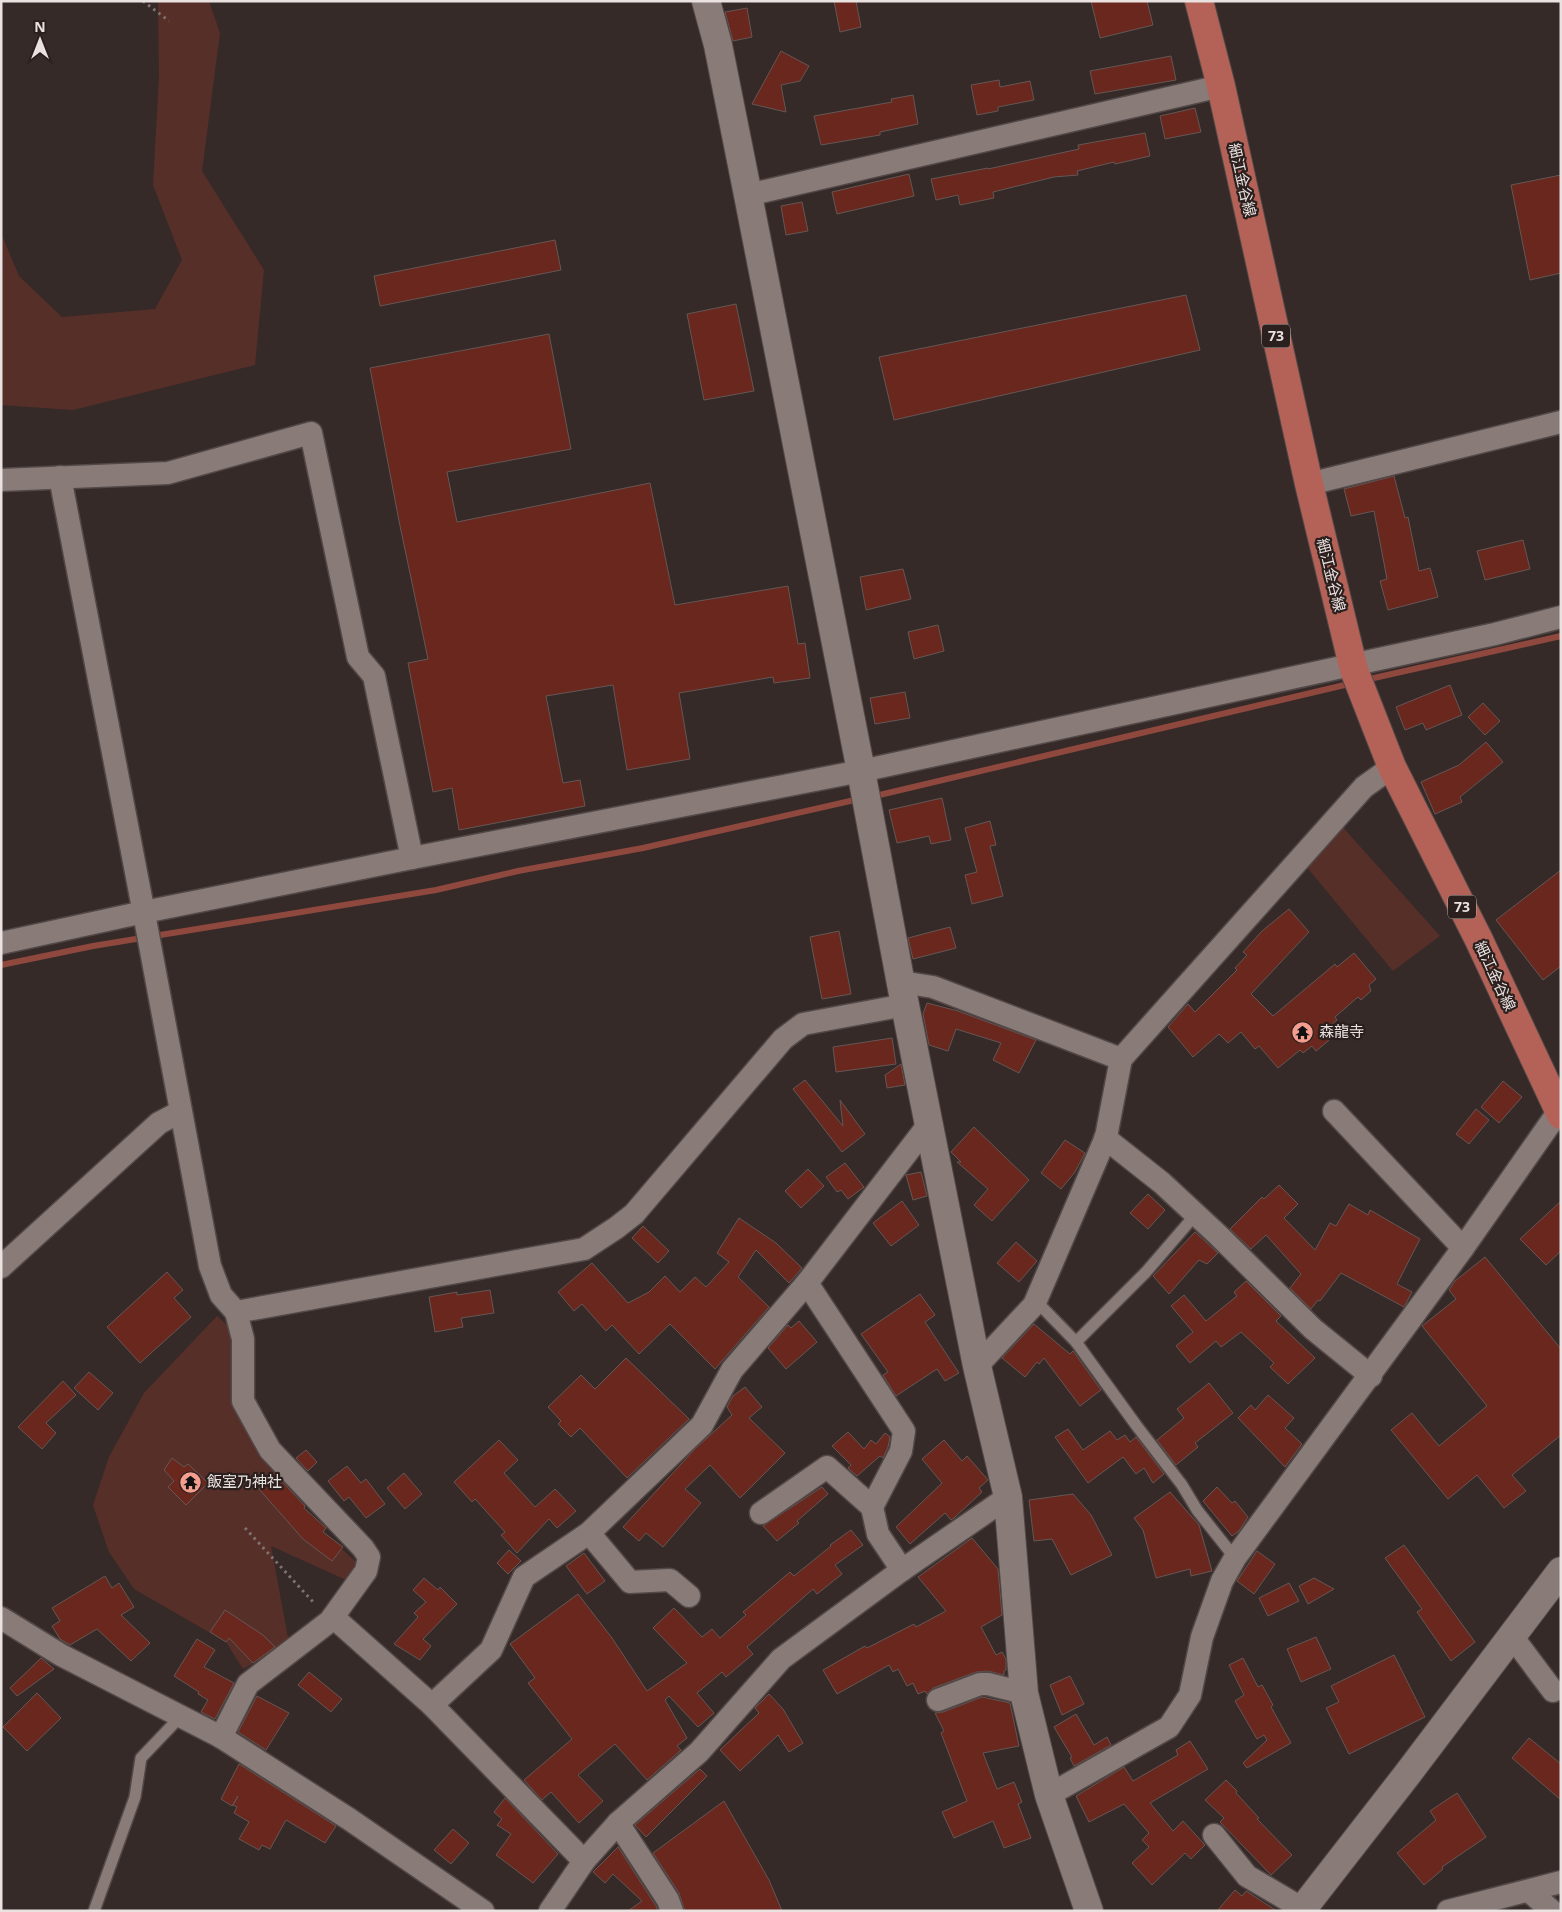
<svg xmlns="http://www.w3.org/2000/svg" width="1562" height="1912" viewBox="0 0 1562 1912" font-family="'Noto Sans','Noto Sans JP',sans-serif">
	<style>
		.green { fill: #572f29 }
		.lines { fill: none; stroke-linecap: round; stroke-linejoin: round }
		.stream { stroke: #8f483d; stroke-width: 6 }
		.building { fill: #6a271d; stroke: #645755 }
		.lane-casing { stroke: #524847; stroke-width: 14 }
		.street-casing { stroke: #524847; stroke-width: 25 }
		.secondary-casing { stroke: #524847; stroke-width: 30 }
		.primary-casing { stroke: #524847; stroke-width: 30 }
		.path { stroke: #7d7371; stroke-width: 3; stroke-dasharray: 2.5 4; stroke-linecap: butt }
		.lane { stroke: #887b78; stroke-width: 11 }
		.street { stroke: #887b78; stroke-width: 22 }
		.secondary { stroke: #887b78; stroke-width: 28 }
		.primary { stroke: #b46257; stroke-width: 28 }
		.labels { text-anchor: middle; stroke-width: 4.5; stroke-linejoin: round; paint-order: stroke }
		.shield { fill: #2b201e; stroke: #b1a8a6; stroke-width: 1 }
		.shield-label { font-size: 14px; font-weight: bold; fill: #eae2e1 }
		.street-label { font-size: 15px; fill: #eae2e1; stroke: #2b201e }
		.poi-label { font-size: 15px; fill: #eae2e1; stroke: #2b201e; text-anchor: start }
	</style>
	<rect width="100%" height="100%" fill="#352a28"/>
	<g class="green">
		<path d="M158,1H209L220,33L202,171L264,270L255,365L73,410L1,405V233L19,276L62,317L155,309L182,260L153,185L159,76Z"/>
		<path d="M1339,823L1440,936L1393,971L1305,865Z"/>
		<path d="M217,1316L243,1339L257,1426L289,1501L366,1571L344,1579L271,1546L289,1643L243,1669L226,1642L134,1589L109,1552L93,1505L109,1457L144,1393Z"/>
	</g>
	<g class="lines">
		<g class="stream">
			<path d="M1365,680L1561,636"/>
			<path d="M871,797L1353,683"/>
			<path d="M1,965L93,946L436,890L518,871L643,848L859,799"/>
		</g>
	</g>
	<g class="building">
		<path d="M834,1H856L861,27L840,32Z"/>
		<path d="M1091,1H1147L1153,25L1100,38Z"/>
		<path d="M747,8L752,37L733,41L725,12Z"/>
		<path d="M781,51L809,66L800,81L781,85L786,112L752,104Z"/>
		<path d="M1171,56L1176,80L1095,94L1090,71Z"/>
		<path d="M999,80L1000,87L1030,81L1034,100L998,107V111L977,115L971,85Z"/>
		<path d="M913,95L918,124L880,132V135L821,145L814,116L892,102L891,99Z"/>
		<path d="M1195,108L1201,132L1165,139L1160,116Z"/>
		<path d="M1145,133L1150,156L1115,164L1114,162L1077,171L1078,175L1054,177L993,192L994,198L960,205L958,195L936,200L931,179L988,168V169L1079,149L1078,145Z"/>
		<path d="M909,174L914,196L837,214L832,192Z"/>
		<path d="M1561,175V273L1530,280L1511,185Z"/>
		<path d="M802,202L808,231L786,235L781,206Z"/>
		<path d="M555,240L561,270L380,306L374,276Z"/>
		<path d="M1186,295L1200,350L894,420L879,357Z"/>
		<path d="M736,304L754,391L704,400L687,314Z"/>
		<path d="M549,334L571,449L447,472L457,522L650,483L675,605L788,586L798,644L805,643L810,678L774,683L773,677L679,693L690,759L627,770L613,685L546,696L563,783L580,780L585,806L459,830L452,788L433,792L408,663L428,659L399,521L370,368Z"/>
		<path d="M1394,476L1405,518L1408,517L1419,571L1430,568L1438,597L1388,610L1380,581L1387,579L1374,511L1351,516L1344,489Z"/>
		<path d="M1523,540L1530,569L1485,580L1477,551Z"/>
		<path d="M903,569L911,599L866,610L860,577Z"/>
		<path d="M938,625L944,651L914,659L908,632Z"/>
		<path d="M1450,685L1462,715L1426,730L1423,723L1405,730L1396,707Z"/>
		<path d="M905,692L910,718L875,724L870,698Z"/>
		<path d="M1483,703L1500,721L1485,735L1468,717Z"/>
		<path d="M1486,742L1503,762L1460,797L1462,802L1435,814L1421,782L1459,765Z"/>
		<path d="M942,798L951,840L931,844L929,836L897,843L889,810Z"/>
		<path d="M990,821L996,845L990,846L1003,896L972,904L965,875L977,872L965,828Z"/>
		<path d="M1561,870V966L1543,980L1496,920Z"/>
		<path d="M1289,909L1309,932L1251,994L1273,1016L1335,964L1337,967L1354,953L1376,979L1369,985L1371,991L1361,1000L1358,997L1335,1017L1337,1020L1327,1028L1334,1036L1316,1051L1312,1046L1303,1053L1300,1050L1278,1068L1259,1046L1255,1049L1241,1032L1228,1043L1219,1034L1193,1057L1168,1027L1188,1004L1195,1012L1237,970L1235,968L1247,955L1243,952L1262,931Z"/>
		<path d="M950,927L956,948L913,959L908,938Z"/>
		<path d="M839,931L851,994L822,999L810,937Z"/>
		<path d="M927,1003L958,1011L1036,1040L1019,1073L993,1060L1001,1043L956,1029L948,1051L929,1045L923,1014Z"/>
		<path d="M892,1038L896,1064L836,1072L833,1047Z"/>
		<path d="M901,1064L905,1085L887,1088L885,1075Z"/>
		<path d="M805,1080L843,1126L840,1100L865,1134L842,1152L793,1089Z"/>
		<path d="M1503,1081L1522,1097L1499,1123L1481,1107Z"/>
		<path d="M1476,1109L1489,1120L1469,1144L1456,1134Z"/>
		<path d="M974,1127L1029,1180L992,1221L974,1205L988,1189L957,1162H961L951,1152Z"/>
		<path d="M1065,1140L1085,1153L1075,1172L1061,1189L1041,1173Z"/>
		<path d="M845,1163L864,1187L848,1199L841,1190L837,1192L826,1177Z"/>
		<path d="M808,1169L824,1186L801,1208L785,1191Z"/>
		<path d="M921,1172L927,1196L913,1200L906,1175Z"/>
		<path d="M1279,1185L1298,1204L1284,1218L1315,1250L1330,1223L1336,1226L1349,1204L1368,1215L1370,1210L1420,1239L1397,1284L1412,1292L1404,1307L1341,1273L1320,1301L1318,1300L1311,1309L1290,1288L1301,1274L1266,1235L1251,1249L1230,1229L1262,1197L1264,1199Z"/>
		<path d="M1148,1194L1165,1210L1148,1229L1130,1213Z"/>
		<path d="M902,1201L919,1225L891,1246L873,1223Z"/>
		<path d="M1561,1201V1251L1546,1265L1520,1239Z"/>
		<path d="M739,1218L776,1243L802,1268L789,1283L756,1250L738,1277L769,1307L715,1369L670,1324L639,1354L612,1325L606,1331L582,1304L574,1311L558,1292L592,1263L628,1303L649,1292L665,1276L680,1292L695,1277L706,1287L729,1262L717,1253Z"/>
		<path d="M643,1226L669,1251L658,1263L632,1238Z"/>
		<path d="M1195,1232L1218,1253L1207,1264L1199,1260L1169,1294L1153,1276Z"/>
		<path d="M1016,1242L1037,1261L1019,1282L997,1263Z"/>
		<path d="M1485,1257L1561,1349V1435L1512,1475L1526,1491L1504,1508L1477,1475L1448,1499L1391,1430L1412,1413L1439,1446L1487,1406L1422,1326L1456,1299L1449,1290L1455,1281Z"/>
		<path d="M167,1272L183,1290L174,1298L191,1317L140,1363L107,1327Z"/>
		<path d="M1246,1281L1281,1316L1276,1321L1315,1358L1288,1384L1270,1367L1274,1363L1241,1332L1221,1347L1216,1341L1190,1363L1176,1346L1193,1332L1171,1306L1184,1295L1206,1321L1237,1296L1234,1292Z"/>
		<path d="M490,1290L494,1313L461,1318L463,1327L435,1332L429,1297L457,1292V1295Z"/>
		<path d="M920,1294L935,1315L925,1322L959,1373L945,1381L937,1369L896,1396L883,1375L888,1372L861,1334Z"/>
		<path d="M799,1321L817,1342L786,1369L768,1348L788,1325L791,1328Z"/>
		<path d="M1034,1324L1070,1354L1073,1351L1101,1390L1080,1406L1044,1358L1039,1364L1037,1362L1025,1377L1002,1358Z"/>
		<path d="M626,1358L689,1419L627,1478L580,1428L571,1437L558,1424L561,1421L548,1407L581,1375L595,1389Z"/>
		<path d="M89,1372L113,1393L98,1410L74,1388Z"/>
		<path d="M63,1381L76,1395L46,1423L56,1433L42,1449L18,1427Z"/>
		<path d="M1209,1383L1233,1413L1195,1443L1198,1447L1176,1465L1157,1440L1184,1418L1177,1409Z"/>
		<path d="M745,1387L762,1407L749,1418L785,1453L740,1498L710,1465L685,1489L701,1503L663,1547L646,1533L639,1541L623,1527L694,1450L732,1415L727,1407L733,1396Z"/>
		<path d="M1268,1395L1294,1418L1285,1428L1302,1444L1285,1467L1238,1418L1251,1405L1255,1410Z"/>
		<path d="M1068,1429L1083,1450L1110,1431L1117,1440L1125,1435L1130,1442L1136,1437L1164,1474L1153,1483L1144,1468L1136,1474L1123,1457L1088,1483L1055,1437Z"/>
		<path d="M848,1432L864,1449L871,1440L876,1444L885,1433L890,1437L888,1447L883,1458L880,1456L857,1476L848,1468L851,1465L832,1446Z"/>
		<path d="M499,1440L518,1460L504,1473L535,1507L555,1489L576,1511L557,1528L549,1519L517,1553L501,1535L505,1532L475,1499L472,1502L454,1482Z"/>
		<path d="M944,1440L962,1461L967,1456L988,1480L979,1488L982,1492L955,1517L951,1520L945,1513L910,1544L896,1527L942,1483L922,1459Z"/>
		<path d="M306,1450L317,1462L308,1471L296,1458Z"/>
		<path d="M172,1458L184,1467L188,1464L208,1483L186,1505L168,1487L174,1481L164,1470Z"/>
		<path d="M347,1466L361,1483L366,1479L385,1504L366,1518L349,1497L344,1501L328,1481Z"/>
		<path d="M404,1473L422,1494L405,1509L387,1488Z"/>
		<path d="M276,1475L305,1506L304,1508L326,1528L323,1532L343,1547L332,1561L303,1539L259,1489Z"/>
		<path d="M822,1487L828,1494L797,1521L799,1523L777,1541L763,1526Z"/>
		<path d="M1217,1487L1232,1503L1235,1501L1248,1517L1239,1531L1232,1536L1203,1501Z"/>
		<path d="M1170,1492L1199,1525L1212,1571L1191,1576L1190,1569L1156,1578L1143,1530L1134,1518Z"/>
		<path d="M1073,1494L1091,1515L1112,1555L1071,1575L1052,1539L1034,1541L1029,1500Z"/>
		<path d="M851,1530L863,1545L835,1565L842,1574L817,1594L813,1589L747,1647L753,1654L726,1677L722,1672L697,1693L714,1713L698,1727L669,1696L665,1700L687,1738L677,1746L681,1750L647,1780L615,1744L578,1775L603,1801L579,1823L551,1792L542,1800L524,1780L572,1739L528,1683L535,1678L510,1644L578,1594L612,1638L647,1691L687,1663L653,1628L674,1608L702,1637L712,1629L720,1638L746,1615L743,1612L790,1572L794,1576L831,1546L830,1545Z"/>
		<path d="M972,1538L998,1569L1002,1615L981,1627L996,1655L1002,1652L1006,1659V1670L1004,1671V1675L988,1671L976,1672L933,1688L927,1694L925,1691L918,1694L913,1683L907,1686L898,1669L893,1672L889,1665L837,1694L823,1670L865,1646L867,1648L914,1624L916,1627L946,1611L918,1577Z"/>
		<path d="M1404,1545L1475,1642L1451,1661L1417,1612L1422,1609L1385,1558Z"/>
		<path d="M509,1550L521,1561L508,1574L497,1563Z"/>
		<path d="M1257,1551L1275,1564L1254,1594L1237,1581Z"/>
		<path d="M584,1553L605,1581L587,1594L566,1566Z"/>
		<path d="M105,1576L112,1588L119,1583L134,1607L121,1615L150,1643L131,1661L97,1629L70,1645L60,1639L52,1626L60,1621L52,1608Z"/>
		<path d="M424,1578L438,1590L440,1587L457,1604L423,1639L431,1646L420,1660L394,1644L418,1617L414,1613L426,1602L413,1590Z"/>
		<path d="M1314,1578L1334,1589L1308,1604L1299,1586Z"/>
		<path d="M1289,1583L1299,1601L1268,1616L1259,1598Z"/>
		<path d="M225,1610L263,1635L275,1647L253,1663L229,1638L226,1642L210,1632Z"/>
		<path d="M1316,1637L1331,1669L1301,1682L1287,1649Z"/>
		<path d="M197,1639L215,1650L204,1667L234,1683L215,1719L201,1712L208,1700L198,1694L199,1692L174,1676Z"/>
		<path d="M1394,1655L1425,1717L1349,1754L1326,1708L1339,1702L1331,1686Z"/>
		<path d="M41,1658L54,1669L17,1696L10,1688Z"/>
		<path d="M1243,1658L1258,1687L1262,1685L1273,1705L1271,1707L1291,1743L1247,1768L1243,1763L1267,1740L1264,1735L1257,1739L1235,1701L1244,1695L1229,1665Z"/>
		<path d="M309,1672L342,1699L331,1712L298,1685Z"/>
		<path d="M1070,1676L1084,1704L1062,1715L1050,1685Z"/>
		<path d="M37,1693L61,1718L27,1751L3,1727Z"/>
		<path d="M769,1694L783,1709L803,1743L789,1752L778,1735L740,1771L720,1750L759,1713L755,1708Z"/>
		<path d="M257,1696L289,1713L266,1750L238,1732Z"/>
		<path d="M982,1697L1010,1703L1019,1746L983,1753L997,1789L1014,1782L1022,1802L1018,1804L1031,1838L1004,1848L993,1821L954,1838L942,1812L967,1801L941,1733L944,1731L935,1713L943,1712Z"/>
		<path d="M1076,1714L1094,1745L1107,1737L1111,1745L1074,1766L1070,1758L1072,1757L1054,1727Z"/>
		<path d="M1529,1738L1561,1764V1800L1512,1758Z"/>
		<path d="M1190,1741L1208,1769L1150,1803L1173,1831L1183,1821L1205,1845L1191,1859L1185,1853L1152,1885L1132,1863L1149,1847L1142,1840L1149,1833L1124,1804L1089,1822L1076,1796L1124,1767L1133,1781L1178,1755L1176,1750Z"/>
		<path d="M239,1764L336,1826L325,1843L286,1820L270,1849L262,1845L259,1850L239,1839L249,1822L234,1813L237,1807L233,1805L238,1796L232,1806L221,1799Z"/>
		<path d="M700,1769L707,1776L646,1837L635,1825Z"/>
		<path d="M1226,1780L1237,1791L1236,1793L1259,1818L1257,1819L1292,1855L1271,1875L1220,1822L1224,1818L1205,1800Z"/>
		<path d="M1457,1793L1486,1837L1442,1867L1443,1869L1424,1885L1397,1853L1436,1820L1430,1811Z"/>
		<path d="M505,1798L558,1854L533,1883L496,1855L511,1834L497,1825L502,1819L494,1812Z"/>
		<path d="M724,1801L769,1880L782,1911H685L679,1893L653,1853Z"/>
		<path d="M453,1829L469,1843L451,1864L434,1850Z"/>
		<path d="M618,1847L656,1906L658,1911H628L642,1901L613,1874L605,1883L593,1872Z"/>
		<path d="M1235,1890L1242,1896L1246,1891L1277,1911H1217Z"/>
	</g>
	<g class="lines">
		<defs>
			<g id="lane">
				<path d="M1036,1301L1076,1342L1136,1425L1182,1485L1197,1510L1235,1558"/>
				<path d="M1076,1342L1146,1272L1196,1214"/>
				<path d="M94,1911L135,1797L141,1758L181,1716"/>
			</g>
			<g id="street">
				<path d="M748,195L1221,86"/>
				<path d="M60,477L146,924L210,1266L221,1295L236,1312L243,1339V1401L270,1450L363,1548L369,1557L366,1571L330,1621L248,1684L221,1737"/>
				<path d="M1,480L168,473L311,433L358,657L374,676L412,858"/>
				<path d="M1309,484L1561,422"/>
				<path d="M1,943L144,912L412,858L861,771L1495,634L1561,617"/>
				<path d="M901,982L933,987L1121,1059"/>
				<path d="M1334,1111L1463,1248"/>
				<path d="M1105,1138L1162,1183L1218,1235L1313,1329L1371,1376"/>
				<path d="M1,1267L159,1123L180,1112"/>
				<path d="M807,1283L904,1431L901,1451L872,1507L878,1534L902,1570"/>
				<path d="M236,1312L584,1249L616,1228L634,1214L783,1039L803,1024L905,1005"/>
				<path d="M977,1366L1034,1305L1106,1137L1121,1059L1364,787L1392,767"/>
				<path d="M761,1513L827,1467L872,1507"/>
				<path d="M589,1533L630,1582L670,1580L689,1596"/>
				<path d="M333,1617L432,1705L584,1861"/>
				<path d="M1,1618L61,1655L221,1737L349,1819L483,1911"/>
				<path d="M1511,1635L1553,1691"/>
				<path d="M938,1700L980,1684H988L1024,1693"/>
				<path d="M432,1705L491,1650L524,1577L589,1533L702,1425L732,1370L807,1283L929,1124"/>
				<path d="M1049,1795L1169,1727L1190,1695L1202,1637L1222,1581L1235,1558L1463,1248L1561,1108"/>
				<path d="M618,1823L668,1900L672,1911"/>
				<path d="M1214,1835L1247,1876L1303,1909"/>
				<path d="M1529,1891L1552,1911"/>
				<path d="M550,1911L584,1861L618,1823L699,1752L781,1659L902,1570L1008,1497"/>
				<path d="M1448,1911L1561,1882"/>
			</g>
			<g id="secondary">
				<path d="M706,1L718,45L748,195L861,771L905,1005L977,1366L1008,1497L1024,1693L1049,1795L1089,1911"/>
				<path d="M1301,1911L1406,1776L1561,1571"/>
			</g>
			<path id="primary" d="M1199,1L1221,86L1309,484L1354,670L1392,767L1479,940L1561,1115"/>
		</defs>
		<use href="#lane" class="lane-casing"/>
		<use href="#street" class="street-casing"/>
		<use href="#secondary" class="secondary-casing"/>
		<use href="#primary" class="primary-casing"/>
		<g class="path">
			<path d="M143,1L169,21"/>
			<path d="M245,1528L315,1604"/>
		</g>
		<use href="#lane" class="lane"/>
		<use href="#street" class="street"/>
		<use href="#secondary" class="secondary"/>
		<use href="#primary" class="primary"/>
	</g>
	<defs>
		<symbol id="temple-disc" viewBox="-11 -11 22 22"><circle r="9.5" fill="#f59d8e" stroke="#2b201e"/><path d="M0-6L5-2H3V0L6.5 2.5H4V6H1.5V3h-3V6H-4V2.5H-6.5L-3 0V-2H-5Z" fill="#111"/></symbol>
	</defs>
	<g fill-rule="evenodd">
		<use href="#temple-disc" x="1290" y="1020" width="25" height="25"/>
		<use href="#temple-disc" x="178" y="1470" width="25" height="25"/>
	</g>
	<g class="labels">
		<g class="shield">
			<rect x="1262" y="324.5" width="28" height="23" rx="4"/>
			<rect x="1448" y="895.5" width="28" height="23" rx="4"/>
		</g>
		<g class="shield-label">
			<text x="1276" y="341">73</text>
			<text x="1462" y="912">73</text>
		</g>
		<g class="street-label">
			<text transform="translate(1242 180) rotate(77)" y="5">細江金谷線</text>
			<text transform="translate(1331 575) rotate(76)" y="5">細江金谷線</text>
			<text transform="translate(1495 976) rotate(65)" y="5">細江金谷線</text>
		</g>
		<g class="poi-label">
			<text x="1319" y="1037">森龍寺</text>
			<text x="207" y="1487">飯室乃神社</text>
		</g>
	</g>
	<rect width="1562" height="1912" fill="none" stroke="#eae2e1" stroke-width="5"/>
	<g transform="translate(40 40)" stroke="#2b201e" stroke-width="4" paint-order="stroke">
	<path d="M0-4L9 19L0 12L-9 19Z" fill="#eae2e1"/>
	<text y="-8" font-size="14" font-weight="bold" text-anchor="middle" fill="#eae2e1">N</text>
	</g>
</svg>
